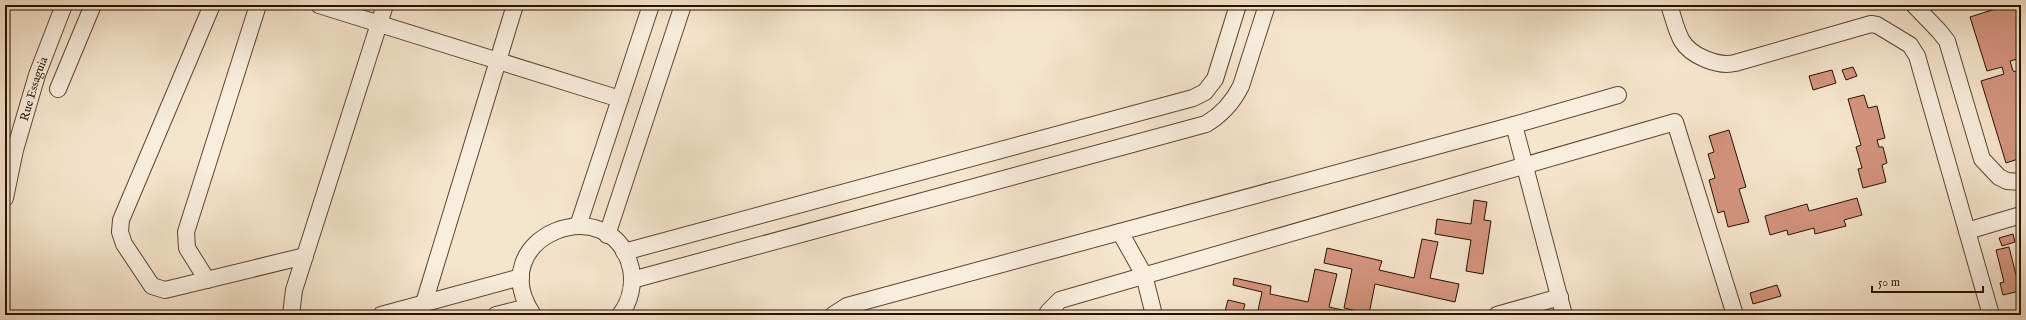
<svg xmlns="http://www.w3.org/2000/svg" width="2026" height="320" viewBox="0 0 2026 320" font-family="'IM FELL English',serif">
	<style>
		.building { fill: #d5957f; stroke: #271000 }
		.lines { fill: none; stroke-linecap: round; stroke-linejoin: round }
		.minor-casing { stroke: #5b4533; stroke-width: 18 }
		.minor { stroke: #f9eede; stroke-width: 16 }
		.labels { text-anchor: middle; stroke-width: 3; stroke-linejoin: round; paint-order: stroke }
		.street-label { font-size: 12px; fill: #271000; stroke: #f9eede }
	</style>
	<rect width="100%" height="100%" fill="#f6e5cd"/>
	<filter id="stains"><feTurbulence type="fractalNoise" baseFrequency=".005" numOctaves="4"/><feColorMatrix values="0 0 0 0 .2 0 0 0 0 .09 0 0 0 0 .02 0 0 0 .5 -.17"/></filter>
	<radialGradient id="worn" r=".72"><stop offset=".6" stop-color="#630" stop-opacity="0"/><stop offset="1" stop-color="#630" stop-opacity=".3"/></radialGradient>
	<g class="building">
		<path d="M2008,5H2021V58L2010,61L2013,71L2019,72L2021,78V158L2006,163L1981,81L2004,74L2002,67L1987,71L1970,17Z"/>
		<path d="M1853,67L1857,76L1846,80L1842,70Z"/>
		<path d="M1832,70L1836,83L1813,90L1809,76Z"/>
		<path d="M1864,95L1868,108L1877,106L1885,138L1877,140L1879,147H1883L1887,163L1882,165L1886,182L1863,188L1858,169L1862,168L1856,147L1861,145L1848,99Z"/>
		<path d="M1729,130L1746,187L1739,189L1749,222L1728,227L1724,211L1718,213L1709,180L1715,178L1708,154L1714,152L1709,136Z"/>
		<path d="M1857,198L1862,215L1844,220L1846,226L1815,234L1814,228L1788,235L1787,230L1770,235L1765,216L1807,204L1809,211Z"/>
		<path d="M1474,200L1487,202L1484,220L1491,221L1483,274L1466,271L1471,240L1435,234L1437,219L1471,224Z"/>
		<path d="M2013,234L2015,242L2002,246L1999,238Z"/>
		<path d="M1422,239L1438,242L1430,278L1459,284L1455,302L1375,284L1369,314L1344,308L1352,269L1324,263L1327,248L1382,261L1379,270L1414,278Z"/>
		<path d="M2009,247L2020,291L2003,295L2000,283L2004,282L1996,250Z"/>
		<path d="M1315,269L1337,274L1329,307L1365,315H1291L1279,312L1278,315H1257L1262,292L1233,285L1234,278L1271,286L1270,294L1308,302Z"/>
		<path d="M1777,285L1781,296L1753,304L1750,293Z"/>
		<path d="M1228,300L1245,304L1242,315H1224Z"/>
	</g>
	<g class="lines">
		<defs>
			<g id="minor">
				<path d="M212,5L121,220L120,232L124,244L152,286L165,290L305,256"/>
				<path d="M319,5L620,99"/>
				<path d="M1669,5C1673,16 1676,31 1682,41C1691,56 1718,67 1735,63L1871,24L1877,25L1910,45L1917,56L1991,315"/>
				<path d="M1914,5L1939,31L1947,41L1982,159L1999,177L2007,181L2021,182"/>
				<path d="M58,89L93,5"/>
				<path d="M1514,125L1564,315"/>
				<path id="s1" d="M5,198L15,150L37,75L64,5"/>
				<path d="M578,226L651,5"/>
				<path d="M1967,231L2021,215"/>
				<path d="M1120,232L1144,275L1154,315"/>
				<path d="M607,235L683,5"/>
				<path d="M624,252L1193,98L1205,92L1215,79L1238,5"/>
				<path d="M207,280L187,248L186,232L258,5"/>
				<path d="M632,280L1206,124C1223,114 1233,102 1241,86L1267,5"/>
				<path d="M424,303L515,5"/>
				<path d="M291,315L294,290L385,5"/>
				<path d="M381,315L521,277"/>
				<path d="M496,315L528,307"/>
				<path d="M533,315C480,236 613,186 631,269C634,285 630,302 620,315"/>
				<path d="M833,315L847,306L1514,125L1618,95"/>
				<path d="M1048,315V312L1060,300L1675,122L1735,315"/>
				<path d="M1497,315L1560,297"/>
			</g>
		</defs>
		<use href="#minor" class="minor-casing"/>
		<use href="#minor" class="minor"/>
	</g>
	<g class="labels">
		<g class="street-label">
			<text dy="4" stroke="none"><textPath href="#s1" startOffset="113">Rue Essaguia</textPath></text>
		</g>
	</g>
	<rect width="2026" height="320" fill="none" stroke="#f6e5cd" stroke-width="20"/>
	<rect x="6" y="6" width="2014" height="308" fill="none" stroke="#271000" stroke-width="2"/>
	<rect x="10" y="10" width="2006" height="300" fill="none" stroke="#271000"/>
	<path d="M1872 286v6h111v-6" fill="none" stroke="#271000" stroke-width="2"/>
	<text x="1878" y="286" font-size="12" fill="#271000" stroke="#f9eede" stroke-width="3" paint-order="stroke">50 m</text>
	<rect width="100%" height="100%" filter="url(#stains)"/>
	<rect width="100%" height="100%" fill="url(#worn)"/>
</svg>
